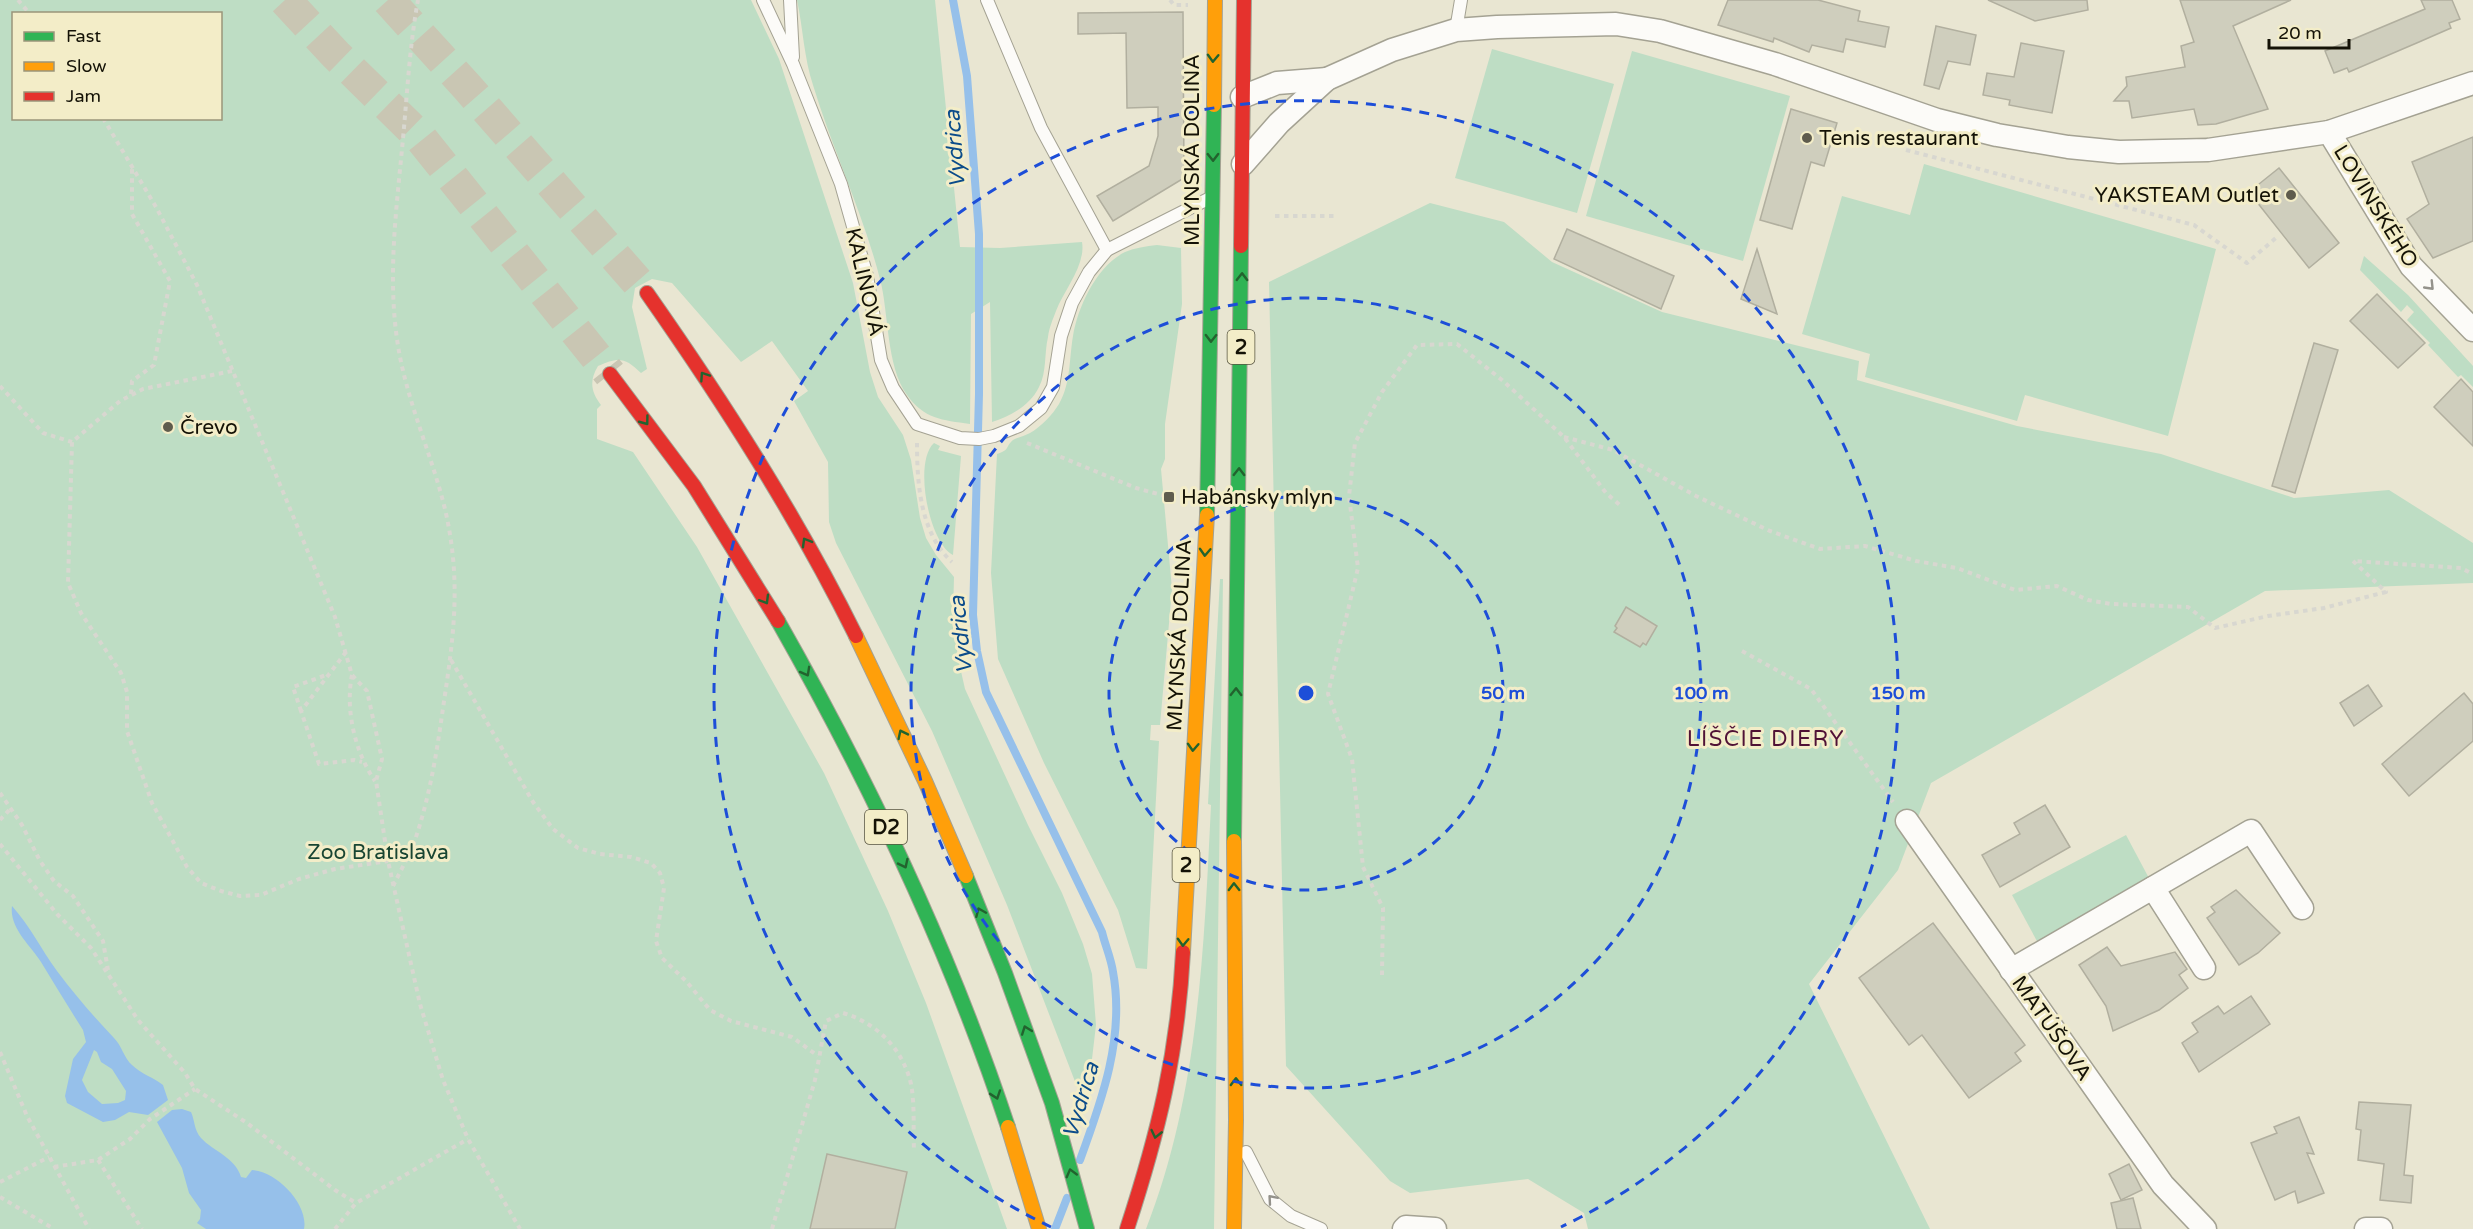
<svg xmlns="http://www.w3.org/2000/svg" width="2473" height="1229" viewBox="0 0 2473 1229" font-family="'Varela Round',sans-serif">
	<style>
		.green { fill: #beddc4; fill-rule: evenodd }
		.water { fill: #96c0ea; fill-rule: evenodd }
		.lines { fill: none; stroke-linecap: round; stroke-linejoin: round }
		.stream { stroke: #96c0ea; stroke-width: 8 }
		.building { fill: #cfcebd; stroke: #b1af9f; stroke-width: 1.5 }
		.highway-tunnel { stroke: #c9c6b3; stroke-width: 33; stroke-dasharray: 33 16; stroke-linecap: butt }
		.lane-casing { stroke: #a4a293; stroke-width: 14 }
		.street-casing { stroke: #a4a293; stroke-width: 25 }
		.fast-casing { stroke: #a4a293; stroke-width: 16 }
		.slow-casing { stroke: #a4a293; stroke-width: 16 }
		.jam-casing { stroke: #a4a293; stroke-width: 16 }
		.path { stroke: #d8d7d0; stroke-width: 4; stroke-dasharray: 4.5 4.5; stroke-linecap: butt }
		.lane { stroke: #fcfbf8; stroke-width: 12 }
		.street { stroke: #fcfbf8; stroke-width: 22 }
		.fast { stroke: #30b455; stroke-width: 14 }
		.slow { stroke: #ff9f0a; stroke-width: 14 }
		.jam { stroke: #e5322d; stroke-width: 14 }
		.oneway { stroke: #22632e }
		.oneway2 { stroke: #94928b }
		.ring { fill: none; stroke: #1d4ed8; stroke-width: 3; stroke-dasharray: 10 8 }
		.poi-dot { fill: #5f5c4d; stroke: #f3edc8; stroke-width: 2 }
		.labels { text-anchor: middle; stroke-width: 6; stroke-linejoin: round; paint-order: stroke }
		.shield { fill: #f3edc8; stroke: #575440; stroke-width: 1.5 }
		.shield-label { font-size: 20px; font-weight: bold; fill: #141206 }
		.poi-label { font-size: 21px; fill: #141206; stroke: #f3edc8; text-anchor: start }
		.street-label { font-size: 21px; fill: #141206; stroke: #f3edc8 }
		.park-label { font-size: 21px; fill: #184532; stroke: #f3edc8 }
		.water-label { font-size: 22px; font-style: italic; fill: #0c4c8a; stroke: #f3edc8 }
		.neighbourhood-label { font-size: 22px; letter-spacing: 1.5px; fill: #501236; stroke: #f3edc8 }
		.centre { fill: #1d4ed8; stroke: #f3edc8; stroke-width: 3 }
		.ring-label { font-size: 18px; text-anchor: middle; font-weight: bold; fill: #1d4ed8; stroke: #f3edc8; stroke-width: 6; stroke-linejoin: round; paint-order: stroke }
	</style>
	<rect width="100%" height="100%" fill="#e9e6d2"/>
	<g class="green">
		<path d="M0,0H751L779,59L853,283L870,372L878,397L903,435L911,460L920,518L926,538L936,555L954,577L953,616L958,658L965,689L1028,825L1062,893L1083,944L1092,974L1096,1025L1092,1059L1081,1097L1007,905L932,731L836,543L829,522L828,462L794,401L808,391L772,341L741,362L672,283L652,279L635,288L632,307L647,369L641,373C625,357 618,357 598,366C589,381 591,392 601,405L597,409V439L633,452L697,547L824,773L888,911L926,1003L1007,1229H0ZM14,14H220V118H14Z"/>
		<path d="M797,0H935L960,247L1000,248L1082,242C1086,265 1064,290 1056,311C1053,319 1049,328 1048,337C1044,354 1047,372 1039,387C1030,406 1010,416 992,422L990,302L971,314L970,424C942,420 924,419 907,395C886,366 889,313 880,279C863,213 833,151 813,85C804,58 803,28 797,0Z"/>
		<path d="M1492,49L1614,84L1577,213L1455,178Z"/>
		<path d="M1632,51L1790,96L1743,261L1586,216Z"/>
		<path d="M1924,164L2216,249L2168,436L2025,395L2017,421L1865,377L1870,354L1802,334L1842,196L1910,215Z"/>
		<path d="M1430,203L1504,222L1552,262L1662,312L1859,361L1857,380L2017,426L2161,454L2294,498L2389,490L2473,543V583L2265,591L1931,783L1898,870L1809,984L1930,1229H1588L1584,1213L1528,1179L1410,1193L1390,1181L1286,1066L1269,282Z"/>
		<path d="M1157,245L1181,248L1182,304L1165,424V459L1161,469L1172,589L1160,725H1151L1150,740L1159,741L1147,969L1136,968L1118,910L1044,763L998,659L991,573L997,454C1010,450 1005,447 1013,440C1018,437 1025,436 1030,433C1041,427 1053,414 1059,404C1071,383 1069,359 1073,336C1078,306 1097,266 1125,252C1135,248 1146,246 1157,245Z"/>
		<path d="M2364,256L2408,295L2473,366V387L2461,375L2458,377L2428,345L2430,343L2407,320L2414,312L2407,305L2401,312L2360,270Z"/>
		<path d="M934,443L940,446L938,450L961,456L953,555C929,543 913,462 934,443Z"/>
		<path d="M1220,579H1223L1214,1229H1146C1199,1094 1204,948 1211,805L1208,804Z"/>
		<path d="M2126,835L2151,882L2038,943L2012,895Z"/>
	</g>
	<g class="water">
		<path d="M12,906C30,926 41,949 57,971C75,995 94,1017 114,1038C122,1046 124,1058 132,1065C141,1074 153,1077 163,1085L168,1100L148,1115L129,1112L115,1120L103,1122L67,1103L65,1096L73,1059L86,1042L83,1030C69,1008 55,985 41,962C31,946 9,928 12,906ZM94,1050L97,1052L101,1062L112,1069L126,1091L125,1100L118,1103L102,1104L88,1092L82,1080Z"/>
		<path d="M182,1109L191,1112C195,1121 194,1130 201,1138C213,1151 236,1158 241,1177L246,1178L252,1170C276,1171 309,1204 304,1229H206L197,1223L200,1219L201,1210L189,1193L182,1168L157,1122L172,1110Z"/>
	</g>
	<g class="lines">
		<g class="stream">
			<path d="M953,0L967,76L979,234V394L973,615L977,651L986,692L1102,932C1105,945 1111,958 1113,972C1125,1037 1102,1100 1080,1160"/>
			<path d="M1055,1229L1067,1198"/>
		</g>
	</g>
	<g class="building">
		<path d="M1728,0H1818L1860,11L1858,21L1889,27L1885,47L1846,39L1843,52L1812,45L1809,52L1774,38L1773,42L1718,25Z"/>
		<path d="M1988,0H2087L2088,10L2035,21Z"/>
		<path d="M2180,0H2291L2233,26L2268,109L2216,124L2198,125L2194,109L2132,118L2129,101H2114L2127,86L2126,77L2185,67L2181,46L2194,42Z"/>
		<path d="M2421,0H2452L2460,19L2449,23L2451,28L2419,42L2349,72L2347,68L2334,73L2325,51L2425,9Z"/>
		<path d="M1183,12L1184,178L1113,221L1097,196L1149,166L1158,136V107L1127,108L1126,33L1078,34V13Z"/>
		<path d="M1936,26L1976,35L1970,65L1948,61L1939,89L1924,85Z"/>
		<path d="M2021,43L2064,51L2052,113L2009,105L2010,100L1983,95L1987,73L2014,77Z"/>
		<path d="M1791,109L1837,123L1824,166L1811,162L1792,229L1760,220Z"/>
		<path d="M2473,137V241L2433,258L2407,219L2429,204L2412,162Z"/>
		<path d="M2279,168L2339,243L2309,268L2249,192Z"/>
		<path d="M1567,229L1674,276L1661,309L1554,259Z"/>
		<path d="M1757,249L1777,314L1741,299Z"/>
		<path d="M2377,294L2425,343L2398,368L2350,321Z"/>
		<path d="M2314,343L2338,350L2295,493L2272,486Z"/>
		<path d="M2461,379L2473,392V446L2434,407Z"/>
		<path d="M1626,607L1657,626L1646,645L1643,643L1640,647L1614,632L1617,628L1615,626Z"/>
		<path d="M2368,685L2382,706L2354,726L2340,703Z"/>
		<path d="M2464,693L2473,704V741L2409,796L2382,764Z"/>
		<path d="M2045,805L2070,847L2000,887L1982,855L2020,834L2014,823Z"/>
		<path d="M2236,890L2280,933L2258,953L2239,965L2207,918L2215,912L2211,907Z"/>
		<path d="M1933,923L2025,1045L2015,1053L2021,1061L1969,1098L1922,1035L1909,1045L1859,978Z"/>
		<path d="M2107,947L2121,966L2175,952L2187,969L2179,975L2188,988L2159,1010L2113,1031L2106,1006L2079,965Z"/>
		<path d="M2251,996L2270,1024L2199,1072L2182,1043L2198,1032L2192,1023L2218,1006L2224,1014Z"/>
		<path d="M2359,1102L2411,1105L2404,1175L2413,1176L2411,1203L2380,1200L2384,1164L2358,1160L2361,1130L2356,1129Z"/>
		<path d="M2299,1117L2314,1154L2307,1153L2324,1193L2298,1203L2295,1191L2275,1200L2251,1143L2277,1133L2274,1127Z"/>
		<path d="M827,1154L907,1172L895,1229H810Z"/>
		<path d="M2129,1164L2142,1190L2121,1200L2109,1174Z"/>
		<path d="M2133,1198L2141,1229H2117L2111,1203Z"/>
	</g>
	<g class="lines">
		<g class="highway-tunnel">
			<path d="M285,0L336,55L419,136L610,374"/>
			<path d="M388,0L468,88L647,293"/>
		</g>
		<defs>
			<g id="lane">
				<path d="M763,0L793,64L841,184L867,276L881,360L893,388L917,424L960,438L979,439L994,436L1019,426L1041,408L1053,387L1061,336L1072,303L1089,272L1107,250L1210,198"/>
				<path d="M790,0L793,57"/>
				<path d="M987,0L1041,128L1107,250"/>
				<path d="M1456,30L1461,0"/>
				<path d="M1246,1152L1270,1199L1291,1216L1321,1229"/>
			</g>
			<g id="street">
				<path d="M1242,97L1277,83L1327,79"/>
				<path d="M2329,132L2411,266L2473,330"/>
				<path d="M1243,164L1279,123L1327,79L1392,50L1456,30L1497,27L1616,24L1660,31L1775,64L1937,120L1997,135L2068,147L2119,152L2208,150L2329,132L2473,83"/>
				<path d="M1907,821L2163,1185L2205,1229"/>
				<path d="M2153,888L2204,968"/>
				<path d="M2011,970L2251,831L2302,908"/>
				<path d="M1404,1229L1406,1227L1435,1229"/>
				<path d="M2366,1229H2381"/>
			</g>
			<g id="fast">
				<path d="M1207,515L1214,105"/>
				<path d="M778,621C870,783 950,951 1008,1127"/>
				<path d="M1234,841L1241,246"/>
				<path d="M966,876L1005,973L1052,1103L1087,1229"/>
			</g>
			<g id="slow">
				<path d="M1214,105L1215,0"/>
				<path d="M856,636L925,781L966,876"/>
				<path d="M1183,952L1207,515"/>
				<path d="M1008,1127L1039,1229"/>
				<path d="M1234,1229L1236,1120L1234,841"/>
			</g>
			<g id="jam">
				<path d="M1241,246L1244,0"/>
				<path d="M647,293C724,403 796,515 856,636"/>
				<path d="M610,374L694,486L778,621"/>
				<path d="M1127,1229C1158,1134 1178,1053 1183,952"/>
			</g>
		</defs>
		<use href="#lane" class="lane-casing"/>
		<use href="#street" class="street-casing"/>
		<use href="#fast" class="fast-casing"/>
		<use href="#slow" class="slow-casing"/>
		<use href="#jam" class="jam-casing"/>
		<g class="path">
			<path d="M18,0L30,14"/>
			<path d="M1170,0L1174,5H1188"/>
			<path d="M103,118L156,207L197,285L335,617L352,675L367,691L382,759L376,781L388,861L420,1004L443,1080L468,1139L520,1229"/>
			<path d="M1906,150L2194,225L2247,263L2277,237"/>
			<path d="M1275,216H1337"/>
			<path d="M232,371L143,389L120,401L72,442L68,583L81,613L121,673L127,692V731L152,803L187,867L201,883L221,891L240,896L261,895L299,879L335,869L388,861"/>
			<path d="M0,386L43,433L72,442"/>
			<path d="M131,394L132,381L154,365L170,281L132,214V168"/>
			<path d="M1564,437L1613,450L1696,496L1770,531L1820,549L1865,546L1916,561L1957,568L2015,590L2057,586L2088,600L2111,604L2188,607L2215,628L2268,616L2324,608L2386,592L2353,561L2461,568L2473,574"/>
			<path d="M917,443C917,483 920,533 952,562"/>
			<path d="M1027,443L1136,488L1169,497"/>
			<path d="M1742,651L1811,689L1893,802"/>
			<path d="M346,652L301,711L319,764L354,760L362,762"/>
			<path d="M451,660L533,802L553,829L578,848L600,854L631,857L651,863L660,873L664,888L656,941L662,958L686,981L710,1010L731,1021L792,1037L818,1056"/>
			<path d="M352,675C345,710 355,752 375,781"/>
			<path d="M301,711L293,687L329,674"/>
			<path d="M0,793L22,825L40,861L54,881L73,896L103,941L108,970"/>
			<path d="M0,820L11,808"/>
			<path d="M0,844L57,914L91,948L138,1020L185,1073L195,1089L247,1123L335,1190L356,1203"/>
			<path d="M393,886C401,870 410,854 416,837C430,795 437,751 443,708C454,635 462,579 444,505C430,450 405,397 397,339C388,276 396,212 402,149C407,99 409,49 418,0"/>
			<path d="M1382,975L1383,908L1363,867L1352,759L1328,694L1358,568L1349,496L1355,443L1382,392L1417,345L1457,344L1502,380L1564,437L1606,493L1621,506"/>
			<path d="M0,1052L27,1116L89,1229"/>
			<path d="M98,1160L142,1229"/>
			<path d="M54,1167L98,1160L130,1139L150,1119L195,1089"/>
			<path d="M0,1182L49,1157"/>
			<path d="M0,1197L54,1229"/>
			<path d="M335,1229L356,1203L468,1139"/>
			<path d="M772,1229L815,1080L826,1021L843,1013C877,1023 903,1049 911,1084C915,1105 913,1129 914,1150"/>
		</g>
		<use href="#lane" class="lane"/>
		<use href="#street" class="street"/>
		<use href="#fast" class="fast"/>
		<use href="#slow" class="slow"/>
		<use href="#jam" class="jam"/>
	</g>
	<defs><path id="oneway-chevron" d="M-2-3.5L2.5 0L-2 3.5" fill="none" stroke-width="1.6" stroke-linecap="round" stroke-linejoin="round" transform="scale(1.5)"/></defs>
	<g class="oneway">
		<use href="#oneway-chevron" transform="translate(1213 58) rotate(92)"/>
		<use href="#oneway-chevron" transform="translate(1213 157) rotate(89)"/>
		<use href="#oneway-chevron" transform="translate(1242 277) rotate(-89)"/>
		<use href="#oneway-chevron" transform="translate(1211 338) rotate(91)"/>
		<use href="#oneway-chevron" transform="translate(704 376) rotate(-124)"/>
		<use href="#oneway-chevron" transform="translate(645 421) rotate(53)"/>
		<use href="#oneway-chevron" transform="translate(1239 472) rotate(-89)"/>
		<use href="#oneway-chevron" transform="translate(806 542) rotate(-120)"/>
		<use href="#oneway-chevron" transform="translate(1205 552) rotate(93)"/>
		<use href="#oneway-chevron" transform="translate(765 600) rotate(59)"/>
		<use href="#oneway-chevron" transform="translate(806 672) rotate(61)"/>
		<use href="#oneway-chevron" transform="translate(1236 692) rotate(-89)"/>
		<use href="#oneway-chevron" transform="translate(902 734) rotate(-116)"/>
		<use href="#oneway-chevron" transform="translate(1193 747) rotate(93)"/>
		<use href="#oneway-chevron" transform="translate(904 864) rotate(64)"/>
		<use href="#oneway-chevron" transform="translate(1234 887) rotate(-91)"/>
		<use href="#oneway-chevron" transform="translate(980 912) rotate(-113)"/>
		<use href="#oneway-chevron" transform="translate(1183 942) rotate(92)"/>
		<use href="#oneway-chevron" transform="translate(1026 1030) rotate(-110)"/>
		<use href="#oneway-chevron" transform="translate(1236 1082) rotate(-91)"/>
		<use href="#oneway-chevron" transform="translate(996 1095) rotate(71)"/>
		<use href="#oneway-chevron" transform="translate(1156 1134) rotate(103)"/>
		<use href="#oneway-chevron" transform="translate(1071 1173) rotate(-105)"/>
	</g>
	<g class="oneway2">
		<use href="#oneway-chevron" transform="translate(2430 286) rotate(46)"/>
		<use href="#oneway-chevron" transform="translate(1272 1199) rotate(-131)"/>
	</g>
	<g class="ring">
		<circle cx="1306" cy="693" r="197"/>
		<circle cx="1306" cy="693" r="395"/>
		<path d="M1051 1227A592 592 0 1 1 1561 1227"/>
	</g>
	<g class="poi-dot">
		<circle cx="1807" cy="138" r="6"/>
		<circle cx="2291" cy="195" r="6"/>
		<circle cx="168" cy="427" r="6"/>
		<rect x="1163" y="491" width="12" height="12" rx="3"/>
	</g>
	<g class="labels">
		<g class="shield">
			<rect x="1227.5" y="330" width="27" height="34" rx="4.5"/>
			<rect x="865" y="810" width="42" height="34" rx="4.5"/>
			<rect x="1172.5" y="848" width="27" height="34" rx="4.5"/>
		</g>
		<g class="shield-label">
			<text x="1241" y="354">2</text>
			<text x="886" y="834">D2</text>
			<text x="1186" y="872">2</text>
		</g>
		<g class="poi-label">
			<text x="1819" y="145">Tenis restaurant</text>
			<text x="2279" y="202" text-anchor="end">YAKSTEAM Outlet</text>
			<text x="180" y="434">Črevo</text>
			<text x="1181" y="504">Habánsky mlyn</text>
		</g>
		<g class="street-label">
			<text transform="translate(1192 150) rotate(-90)" y="7">MLYNSKÁ DOLINA</text>
			<text transform="translate(2376 206) rotate(58)" y="7">LOVINSKÉHO</text>
			<text transform="translate(865 282) rotate(77)" y="7">KALINOVÁ</text>
			<text transform="translate(1179 635) rotate(-87)" y="7">MLYNSKÁ DOLINA</text>
			<text transform="translate(2052 1028) rotate(55)" y="7">MATÚŠOVA</text>
		</g>
		<g class="park-label">
			<text x="378" y="859">Zoo Bratislava</text>
		</g>
		<g class="water-label">
			<text transform="translate(954 149) rotate(-94)" y="8">Vydrica</text>
			<text transform="translate(960 635) rotate(-96)" y="8">Vydrica</text>
			<text transform="translate(1080 1100) rotate(-73)" y="8">Vydrica</text>
		</g>
		<g class="neighbourhood-label">
			<text x="1766" y="746">LÍŠČIE DIERY</text>
		</g>
	</g>
	<circle cx="1306" cy="693" r="9" class="centre"/>
	<g class="ring-label">
		<text x="1503" y="699">50 m</text>
		<text x="1701" y="699">100 m</text>
		<text x="1898" y="699">150 m</text>
	</g>
	<rect x="12" y="12" width="210" height="108" fill="#f3edc8" stroke="#9a957a" stroke-width="1.5"/>
	<rect x="24" y="32" width="30" height="9" fill="#30b455" stroke="#9a957a" stroke-width="1.5"/>
	<text x="66" y="42" font-size="18" fill="#141206">Fast</text>
	<rect x="24" y="62" width="30" height="9" fill="#ff9f0a" stroke="#9a957a" stroke-width="1.5"/>
	<text x="66" y="72" font-size="18" fill="#141206">Slow</text>
	<rect x="24" y="92" width="30" height="9" fill="#e5322d" stroke="#9a957a" stroke-width="1.5"/>
	<text x="66" y="102" font-size="18" fill="#141206">Jam</text>
	<path d="M2269 39v9h80v-9" fill="none" stroke="#141206" stroke-width="3"/>
	<text x="2278" y="39" font-size="18" fill="#141206" stroke="#f3edc8" stroke-width="4.5" paint-order="stroke">20 m</text>
</svg>
